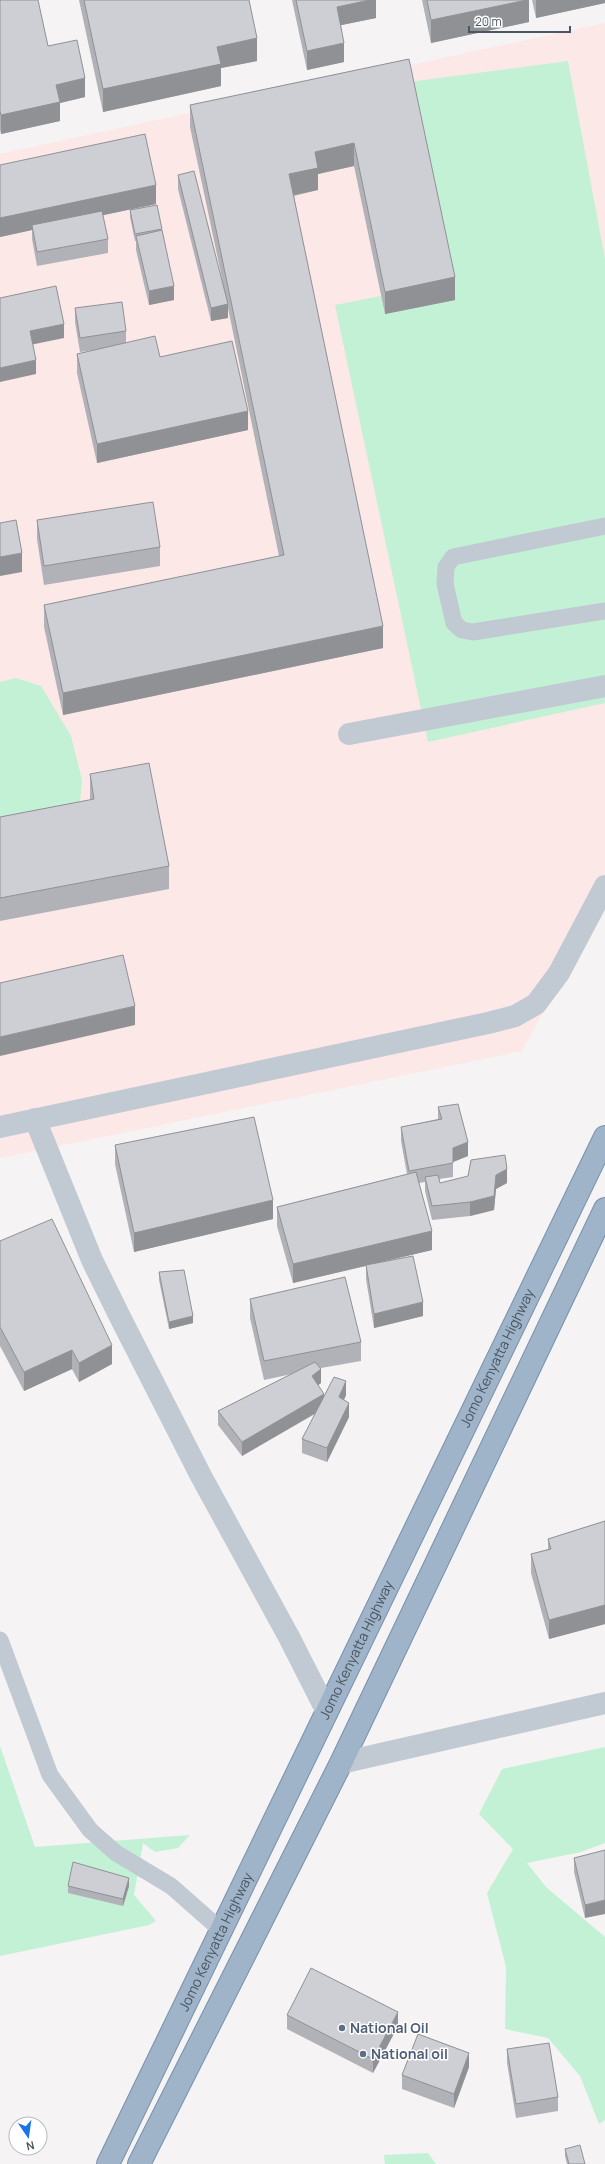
<svg xmlns="http://www.w3.org/2000/svg" width="605" height="2164" viewBox="0 0 605 2164" font-family="Manrope,sans-serif">
	<style>
		.medical { fill: #fce8e6 }
		.green { fill: #c3f1d5 }
		.lines { fill: none; stroke-linecap: round; stroke-linejoin: round }
		.trunk-casing { stroke: #7690ad; stroke-width: 24 }
		.service { stroke: #c1cad2; stroke-width: 17 }
		.minor { stroke: #c1cad2; stroke-width: 22 }
		.tertiary { stroke: #c1cad2; stroke-width: 22 }
		.trunk { stroke: #9fb4c9; stroke-width: 22 }
		.wall { fill: #b0b2b7 }
		.shaded-wall { fill: #909195 }
		.building { fill: #cdcfd5; stroke: #909195 }
		.service-dot { fill: #5c6f8a; stroke: #fff; stroke-width: 1.5 }
		.labels { text-anchor: middle; stroke-width: 3; stroke-linejoin: round; paint-order: stroke }
		.street-label { font-size: 14px; fill: #4a5661; stroke: #fff }
		.service-label { font-size: 14px; font-weight: bold; fill: #4e5e75; stroke: #fff; text-anchor: start }
	</style>
	<rect width="100%" height="100%" fill="#f5f3f3"/>
	<path class="medical" d="M605,23V896L522,1051L0,1158V154Z"/>
	<g class="green">
		<path d="M568,61L605,259V703L428,742L335,305L381,296L385,314L409,82Z"/>
		<path d="M16,678L41,686L71,736L82,780L80,802L0,825V682Z"/>
		<path d="M0,1746L35,1847L190,1835L178,1848L155,1852L143,1843L134,1895L156,1921L149,1925L0,1956Z"/>
		<path d="M605,1747V1843L581,1852L527,1863L546,1887L605,1937V2120L599,2124L580,2076L548,2038L505,2029L506,1967L487,1893L513,1849L479,1814L502,1769Z"/>
		<path d="M428,2153L436,2164H385L384,2155Z"/>
	</g>
	<g class="lines">
		<defs>
			<g id="trunk">
				<path id="s1" d="M108,2164C275,1822 437,1478 605,1137"/>
				<path d="M139,2164L341,1763L605,1209"/>
			</g>
		</defs>
		<use href="#trunk" class="trunk-casing"/>
		<g class="service">
			<path d="M605,526L453,557L446,567L445,584L454,623L462,630L473,632L605,611"/>
			<path d="M0,1640L50,1775L90,1830L116,1853L171,1886L222,1931"/>
		</g>
		<g class="minor">
			<path d="M349,734L605,686"/>
			<path d="M35,1119L92,1260L120,1317L201,1476L289,1637L326,1710"/>
			<path d="M0,1127L488,1023L515,1016L536,1004L559,973L605,886"/>
		</g>
		<path class="tertiary" d="M341,1763L605,1703"/>
		<use href="#trunk" class="trunk"/>
	</g>
	<g class="wall">
		<path d="M0,0L48,46L85,97L60,103V121L1,134L0,130Z"/>
		<path d="M79,0H249L257,61L221,68V86L103,112Z"/>
		<path d="M292,0H376V18L341,25L344,62L307,70Z"/>
		<path d="M422,0H529V22L431,43Z"/>
		<path d="M532,0H605V3L536,18Z"/>
		<path d="M409,59L455,300L385,314L354,166L318,174V190L294,196L383,648L63,715L44,627V605L279,556L228,308V318L211,321L178,189V175L223,283L190,127V105Z"/>
		<path d="M0,165L156,204L103,215L108,239V253L37,266L32,239V230L0,237Z"/>
		<path d="M130,210L162,229L174,300L149,305L136,250V241H135L130,217Z"/>
		<path d="M75,308L126,331V343L160,357L248,430L97,463L77,373V354L94,350L80,352L75,322Z"/>
		<path d="M37,520L160,547V566L44,585L37,539Z"/>
		<path d="M90,774L169,866V889L0,921V817L90,800Z"/>
		<path d="M438,1107L468,1156L453,1162V1177L439,1179L440,1183H507L496,1189L494,1210L470,1216L432,1220L425,1191V1182L419,1183L432,1250L381,1262L423,1316L374,1328L366,1279V1266L293,1283L277,1226V1207L407,1174L401,1141V1127L438,1119Z"/>
		<path d="M115,1145L273,1219L134,1252L115,1164Z"/>
		<path d="M0,1241L112,1364L79,1382L72,1369L24,1391L0,1346Z"/>
		<path d="M159,1272L193,1323L169,1329L159,1280Z"/>
		<path d="M250,1299L361,1342V1361L321,1368V1383L318,1385L324,1396L346,1395L344,1400L349,1417L327,1462L302,1453V1439L315,1414L242,1456L218,1425V1411L292,1374L264,1380L250,1318Z"/>
		<path d="M605,1521V1624L549,1639L531,1573V1554L548,1549V1539Z"/>
		<path d="M605,1850L585,1918L574,1872V1858Z"/>
		<path d="M68,1886H129L123,1906L68,1893Z"/>
		<path d="M287,2015L398,2026L373,2073L287,2029Z"/>
		<path d="M507,2049L558,2097V2111L516,2118L507,2063Z"/>
		<path d="M469,2067L454,2108L402,2089V2075Z"/>
		<path d="M565,2149L585,2164H567L565,2156Z"/>
	</g>
	<g class="shaded-wall">
		<path d="M370,0H376V18L337,26V7Z"/>
		<path d="M527,0H529V22L431,43V20Z"/>
		<path d="M536,0H605V3L536,18Z"/>
		<path d="M257,38V61L221,68V86L103,112V89L217,47Z"/>
		<path d="M344,43V62L307,70V51Z"/>
		<path d="M85,78V97L60,103V121L1,134V115L56,85Z"/>
		<path d="M354,143V166L318,174V190L289,196V174L315,152Z"/>
		<path d="M156,185V204L33,230L32,225V230L0,237V218Z"/>
		<path d="M455,277V300L385,314V292Z"/>
		<path d="M174,286V300L149,305V291Z"/>
		<path d="M228,304V318L211,321V308Z"/>
		<path d="M64,324V338L30,345V331Z"/>
		<path d="M36,360V374L0,382V368Z"/>
		<path d="M248,411V430L97,463V444Z"/>
		<path d="M22,553V572L0,576V557Z"/>
		<path d="M383,626V648L63,715V693Z"/>
		<path d="M135,1006V1025L0,1056V1037Z"/>
		<path d="M468,1142V1156L453,1162V1148Z"/>
		<path d="M507,1169V1183L496,1189L494,1210L470,1216V1202L496,1175Z"/>
		<path d="M273,1200V1219L134,1252V1233Z"/>
		<path d="M432,1231V1250L293,1283V1264Z"/>
		<path d="M423,1302V1316L374,1328V1314Z"/>
		<path d="M193,1316V1323L169,1329V1322Z"/>
		<path d="M112,1345V1364L79,1382V1363Z"/>
		<path d="M72,1350V1369L24,1391V1372Z"/>
		<path d="M321,1369V1383L312,1390V1376Z"/>
		<path d="M346,1381V1395L339,1411V1397Z"/>
		<path d="M324,1394V1408L242,1456V1442Z"/>
		<path d="M349,1403V1417L327,1462V1448Z"/>
		<path d="M605,1605V1624L549,1639V1620Z"/>
		<path d="M129,1878V1886L123,1906V1899Z"/>
		<path d="M605,1900V1914L585,1918V1905Z"/>
		<path d="M398,2012V2026L373,2073V2059Z"/>
		<path d="M469,2053V2067L454,2108V2094Z"/>
	</g>
	<g class="building">
		<path d="M0,0H38L48,46L77,40L85,78L56,85L60,102L1,115L0,111Z"/>
		<path d="M84,0H249L257,38L217,47L221,64L103,89Z"/>
		<path d="M296,0H370L337,7L344,43L307,51Z"/>
		<path d="M427,0H527L431,20Z"/>
		<path d="M409,59L455,277L385,292L354,143L315,152L318,168L289,174L383,626L63,693L44,605L284,555L190,105Z"/>
		<path d="M145,134L156,185L0,218V165Z"/>
		<path d="M194,171L228,304L211,308L178,175Z"/>
		<path d="M157,205L162,229L135,234L130,210Z"/>
		<path d="M102,211L108,239L37,252L32,225Z"/>
		<path d="M162,230L174,286L149,291L136,236Z"/>
		<path d="M56,286L64,324L30,331L36,360L0,368V298Z"/>
		<path d="M122,302L126,331L80,338L75,308Z"/>
		<path d="M155,336L160,357L232,341L248,411L97,444L77,354Z"/>
		<path d="M153,502L160,547L44,566L37,520Z"/>
		<path d="M16,520L22,553L0,557V523Z"/>
		<path d="M149,763L169,866L0,898V817L94,799L90,774Z"/>
		<path d="M123,955L135,1006L0,1037V983Z"/>
		<path d="M458,1104L468,1142L453,1148V1163L409,1171L401,1127L442,1119L438,1107Z"/>
		<path d="M254,1117L273,1200L134,1233L115,1145Z"/>
		<path d="M505,1155L507,1169L496,1175L494,1196L470,1202L432,1206L425,1177L438,1175L440,1183L468,1176L471,1160Z"/>
		<path d="M416,1172L432,1231L293,1264L277,1207Z"/>
		<path d="M52,1219L112,1345L79,1363L72,1350L24,1372L0,1327V1241Z"/>
		<path d="M413,1256L423,1302L374,1314L366,1265Z"/>
		<path d="M184,1270L193,1316L169,1322L159,1272Z"/>
		<path d="M345,1277L361,1342L264,1361L250,1299Z"/>
		<path d="M315,1362L321,1369L312,1376L324,1394L242,1442L218,1411Z"/>
		<path d="M334,1377L346,1381L339,1397L349,1403L327,1448L302,1439Z"/>
		<path d="M605,1521V1605L549,1620L531,1554L551,1549L548,1539Z"/>
		<path d="M605,1850V1900L585,1905L574,1858Z"/>
		<path d="M73,1862L129,1878L123,1899L68,1886Z"/>
		<path d="M311,1968L398,2012L373,2059L287,2015Z"/>
		<path d="M418,2034L469,2053L454,2094L402,2075Z"/>
		<path d="M549,2043L558,2097L516,2104L507,2049Z"/>
		<path d="M580,2145L585,2164H569L565,2149Z"/>
	</g>
	<g class="service-dot">
		<circle cx="342" cy="2028" r="4"/>
		<circle cx="363" cy="2054" r="4"/>
	</g>
	<g class="labels">
		<g class="street-label">
			<text dy="5" stroke="none"><textPath href="#s1" startOffset="895">Jomo Kenyatta Highway</textPath></text>
			<text dy="5" stroke="none"><textPath href="#s1" startOffset="571">Jomo Kenyatta Highway</textPath></text>
			<text dy="5" stroke="none"><textPath href="#s1" startOffset="247">Jomo Kenyatta Highway</textPath></text>
		</g>
		<g class="service-label">
			<text x="350" y="2033">National Oil</text>
			<text x="371" y="2059">National oil</text>
		</g>
	</g>
	<g transform="translate(28 2136) rotate(167)"><circle r="19" fill="#ffffff" stroke="#b7bbc0"/>
	<path d="M0-3L7 15L0 10L-7 15Z" fill="#1a73e8"/>
	<text y="-6" font-size="11" font-weight="bold" text-anchor="middle" fill="#4a5661">N</text>
	</g>
	<path d="M469 26v6h101v-6" fill="none" stroke="#4a5661" stroke-width="2"/>
	<text x="475" y="26" font-size="12" fill="#4a5661" stroke="#ffffff" stroke-width="3" paint-order="stroke">20 m</text>
</svg>
